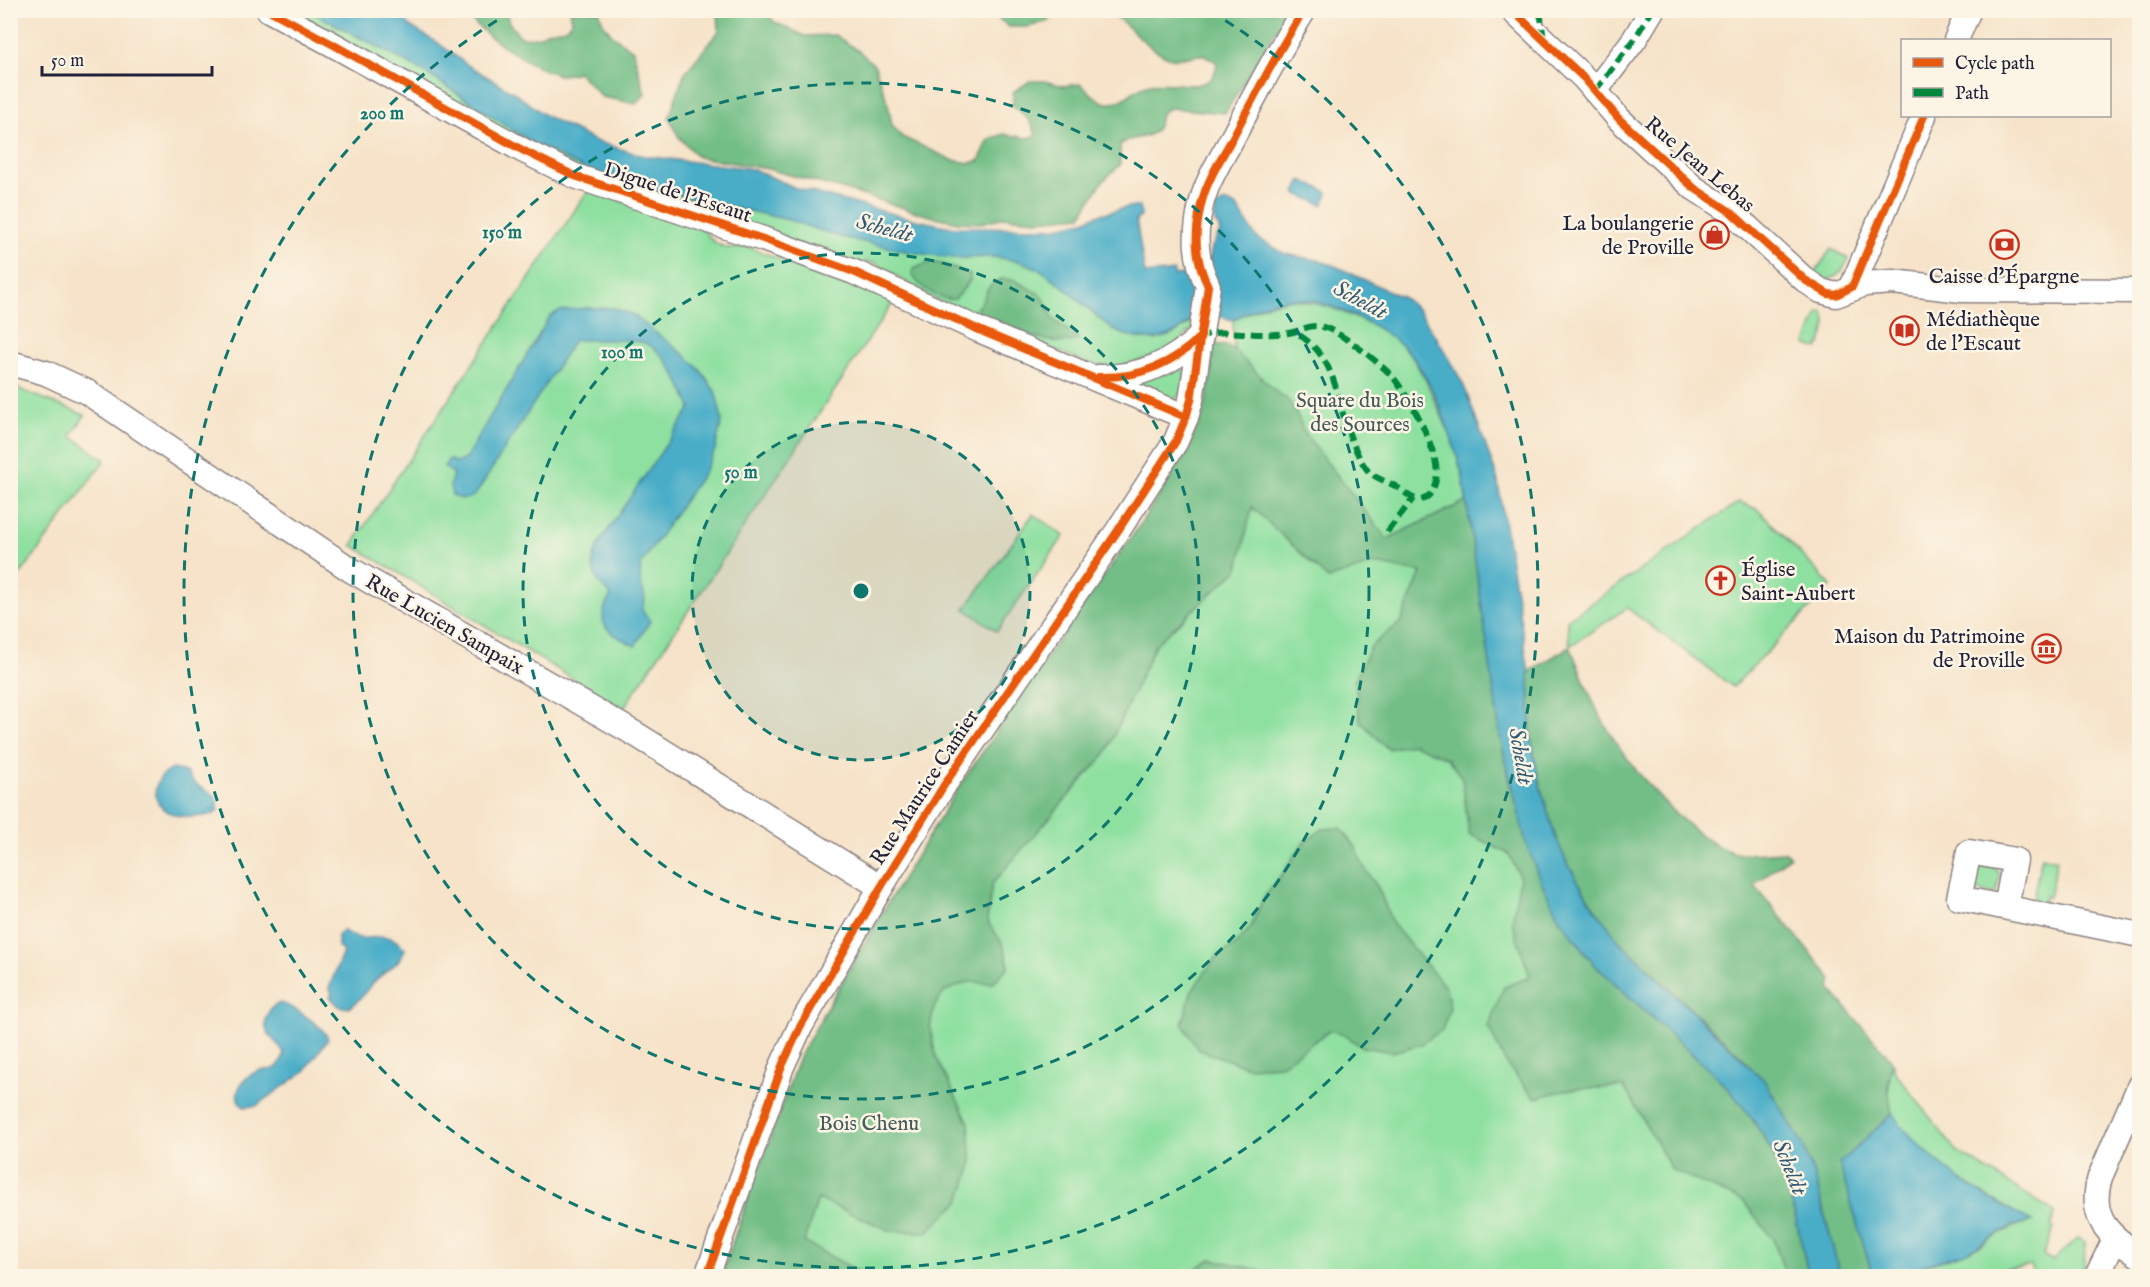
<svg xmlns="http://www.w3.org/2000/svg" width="2150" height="1287" viewBox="0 0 2150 1287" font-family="'IM FELL English',serif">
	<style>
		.green { fill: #8ee0a0; stroke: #58816e; stroke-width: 1.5 }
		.forest { fill: #72be86; stroke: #4a7060; stroke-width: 1.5 }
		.water { fill: #49adc8; stroke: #366882; stroke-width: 1.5 }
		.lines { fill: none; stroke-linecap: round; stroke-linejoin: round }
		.stream { stroke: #49adc8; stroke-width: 7 }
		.minor-casing { stroke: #8c8282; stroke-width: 27 }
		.minor { stroke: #fff; stroke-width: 24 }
		.quiet { stroke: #00873e; stroke-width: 6; stroke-dasharray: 12 6; stroke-linecap: butt }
		.cycleway-casing { stroke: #fcf5e5; stroke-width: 11 }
		.cycleway { stroke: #e8590c; stroke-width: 8 }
		.ring { fill: none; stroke: #0f766e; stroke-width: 3; stroke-dasharray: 10 8 }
		.labels { text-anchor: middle; stroke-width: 5; stroke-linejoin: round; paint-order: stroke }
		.street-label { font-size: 21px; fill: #22223b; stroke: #fcf5e5 }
		.poi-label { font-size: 21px; fill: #22223b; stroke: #fcf5e5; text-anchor: end }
		.park-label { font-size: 21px; fill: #425b59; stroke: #fcf5e5 }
		.water-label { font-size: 22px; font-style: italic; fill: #325a73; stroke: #fcf5e5 }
		.centre { fill: #0f766e; stroke: #fcf5e5; stroke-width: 3 }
		.ring-label { font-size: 18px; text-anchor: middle; font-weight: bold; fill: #0f766e; stroke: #fcf5e5; stroke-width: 5; stroke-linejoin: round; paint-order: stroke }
	</style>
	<rect width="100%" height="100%" fill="#fcf5e5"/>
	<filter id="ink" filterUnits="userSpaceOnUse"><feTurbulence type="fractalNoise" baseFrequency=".0167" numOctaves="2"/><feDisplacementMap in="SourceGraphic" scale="12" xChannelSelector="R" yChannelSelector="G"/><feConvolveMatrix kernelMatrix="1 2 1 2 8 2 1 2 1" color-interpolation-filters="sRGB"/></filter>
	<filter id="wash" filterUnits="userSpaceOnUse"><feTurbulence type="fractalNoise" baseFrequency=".008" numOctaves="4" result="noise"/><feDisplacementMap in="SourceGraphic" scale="24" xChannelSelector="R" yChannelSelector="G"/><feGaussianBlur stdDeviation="1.35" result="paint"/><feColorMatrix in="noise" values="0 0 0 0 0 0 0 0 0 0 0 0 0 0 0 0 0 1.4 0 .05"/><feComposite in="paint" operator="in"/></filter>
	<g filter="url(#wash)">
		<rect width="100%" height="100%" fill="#f6e3c9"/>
		<g class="green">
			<path d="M281,11H310L423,71L534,144L640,186L789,220L837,236L954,258L995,257L1022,261L1041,270L1059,283L1102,321L1135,338L1155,340L1164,337L1174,334L1197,318L1193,328L1168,352L1118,367L1097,365L1084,362L928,296L876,263L866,262L857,266L601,182Z"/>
			<path d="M589,189L704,230C714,246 727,252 745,246L894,301L623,709L352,545Z"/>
			<path d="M1831,249L1849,259C1841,273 1836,281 1819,280L1814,274Z"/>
			<path d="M1293,299L1330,307L1377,327L1393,337L1411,355L1425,379L1452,439L1463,477L1475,564L1538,875L1809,1276H721L746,1203L822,1015L892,896L957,790L1056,644L1138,528L1186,454L1200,421L1206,400L1211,377L1213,344L1227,346L1234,350L1233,320C1253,309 1271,302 1293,299Z"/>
			<path d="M1822,312C1831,323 1823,336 1818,349L1806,344L1818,313Z"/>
			<path d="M1178,367L1185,372L1183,392L1175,399H1170L1134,383Z"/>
			<path d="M11,386L85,415L71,436L105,460L11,587Z"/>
			<path d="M1739,502L1759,510L1831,586L1733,687L1627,608L1570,646L1567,620Z"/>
			<path d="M1033,514L1064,536L997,631L965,609Z"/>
			<path d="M2042,856L2057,860L2049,897L2045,896L2043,905L2037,904L2033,898Z"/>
			<path d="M1984,866L1994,867L2000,874L1997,891L1993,894L1976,890L1974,885L1976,871Z"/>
			<path d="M1892,1061L1895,1072L1956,1151L2055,1212L2051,1226L2054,1228L2043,1255L2052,1261L2078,1238L2085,1242L2084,1267L2080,1276H2034L2030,1265L1961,1276H1868L1872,1273C1904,1270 1938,1265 1968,1251C1991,1241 2005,1228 2031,1221C1986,1195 1937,1172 1904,1130C1900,1125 1893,1118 1891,1112C1887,1095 1889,1078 1892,1061Z"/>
		</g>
		<g class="forest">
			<path d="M464,11H508C504,21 514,29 521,37C527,37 534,39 540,36C543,35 545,32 548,31C562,27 563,34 572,20L570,11H599L603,23L612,35L633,50L645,94L636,104L602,97L578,72C572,73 562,77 556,74C529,66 480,33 464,11Z"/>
			<path d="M718,11H766L774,22L805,36L835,35L860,52L875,66L888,104L892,125L902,137L952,160L970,163L979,161L989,139L1004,134L1025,138L1036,136C1033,122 1024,114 1013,106V92L1030,81H1044L1063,86L1080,84C1087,89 1098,102 1106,103C1124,105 1131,89 1147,85C1165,80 1195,89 1206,82C1214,78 1216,71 1217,63C1198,46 1189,62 1172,58C1152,53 1130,27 1114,15V11H1288L1225,113L1169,108L1161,113C1158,144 1141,132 1120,144V165L1102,182L1081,216L1037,220L1005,217L981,223L958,222L926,215L849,191L764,168L698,157L679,137L669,118L684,74L719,31Z"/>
			<path d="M989,11H1056L1048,21L1028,27H1009Z"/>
			<path d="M929,262L941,264L970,274V281L955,299C941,301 918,287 912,274L914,269Z"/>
			<path d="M1002,279L1014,280L1038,293L1044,299L1053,319L1079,339C1053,351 1005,324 980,314L977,311V307C990,296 980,288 1002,279Z"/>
			<path d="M1214,344L1227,346L1234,350L1277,393L1287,399L1295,410L1305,434L1387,539L1460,504L1467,502L1501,741L1512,791L1559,918L1594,964L1720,1080C1750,1112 1775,1148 1788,1190C1797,1218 1802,1248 1809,1276H1786L1773,1239L1743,1201L1672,1170L1624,1087L1571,1089L1535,1098L1506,1064L1488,1026L1504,987L1530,977L1512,922L1520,878L1509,854L1469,834L1462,778L1447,758L1413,744L1388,749L1360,721L1355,679L1372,645L1401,622L1421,572L1373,564L1328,579L1252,507L1238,569L1155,645L1106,753L992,884L987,921L1003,944L1009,966L993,983L968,982L945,991L934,1007L930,1028L936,1057L969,1123L972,1165L960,1201L927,1232L891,1231L818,1199L804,1242L867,1276H721L799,1057L892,896L957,790L1056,644L1138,528L1186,454L1200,421L1206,400L1211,377Z"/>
			<path d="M1570,646C1579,668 1588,692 1599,714C1622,758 1684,835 1731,852C1741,856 1774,852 1786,852L1790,856L1754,885L1832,979L1830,989L1892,1061L1888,1086L1892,1114L1840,1163L1872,1273L1868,1276H1840L1816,1181L1802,1143L1783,1111L1743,1058L1619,941L1589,900L1566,861L1554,833L1540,785L1531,739L1529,672Z"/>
			<path d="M1341,828L1355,846L1365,869L1379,889L1392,923L1446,988L1450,1008L1442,1030L1421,1044L1393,1052L1362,1047L1346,1036L1331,1030L1281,1065L1248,1067L1199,1050L1182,1024L1192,990L1217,956L1234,946L1250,928L1264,897L1283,873L1303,843L1323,829Z"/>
			<path d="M1211,1259L1282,1275L1284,1276H1189V1273Z"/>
		</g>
		<g class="water">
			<path d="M310,11H385L438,43L469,66L513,92L546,116L595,141L643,156L753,169L796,188L916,220L952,227L1053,228L1084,221L1097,215L1129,207H1140L1141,217L1136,219L1145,274L1174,271V276L1189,274L1191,281L1208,268L1212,247L1220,232L1218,225L1215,223V207L1223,203H1230L1237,207L1256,237L1285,254L1317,260L1335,266L1404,298L1419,311L1448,356L1464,386L1497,477L1529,672L1531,739L1540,785L1554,833L1566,861L1589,900L1619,941L1764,1080L1802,1143L1816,1181L1840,1276H1809C1802,1248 1797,1218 1788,1190C1775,1148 1750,1112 1720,1080L1594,964L1559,918L1538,875L1526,843L1501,741L1463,477C1452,439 1436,387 1411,355C1390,329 1327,299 1293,299C1272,299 1251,310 1233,320C1221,317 1208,313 1196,318C1189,321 1183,328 1176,332C1157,344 1133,339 1113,330L1059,283L1041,270L1022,262L995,257L954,258L910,252L837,236L789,220L640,186L589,171L534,144L423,71Z"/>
			<path d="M1301,180L1328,192L1323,205L1295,193Z"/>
			<path d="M586,308H614L633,315L686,356L703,373L716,393L722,420L715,450L704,472L641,564L640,580L645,598L642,610L650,621L635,646C609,632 592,627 611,595C591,578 587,564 601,540L691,408C683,388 664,346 641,342C620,338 595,341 574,340L476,494C467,501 461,500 452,495L450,486L453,473L444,467L449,459L456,463L465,459L550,316L559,311Z"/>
			<path d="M173,769L186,772C189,776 192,781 196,784C207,794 218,789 218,810L214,814C198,818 170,820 159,804C150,790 159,773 173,769Z"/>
			<path d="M343,930C370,951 382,922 405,949C399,966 384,971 372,984C364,992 359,1003 348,1008L339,1006L330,997L332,993L329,988L343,952L338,947V935Z"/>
			<path d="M281,1003C294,1007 324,1026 328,1039L305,1071L256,1106L244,1107C229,1095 243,1077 258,1071C264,1069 271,1071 277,1067C280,1064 282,1058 284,1054C279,1040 260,1037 267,1016C270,1008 273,1005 281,1003Z"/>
			<path d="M1892,1114C1930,1163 1976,1194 2032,1221L2012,1226L1965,1253L1906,1270L1872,1273L1839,1163Z"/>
		</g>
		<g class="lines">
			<path class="stream" d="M400,30L410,10"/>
		</g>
	</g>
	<g filter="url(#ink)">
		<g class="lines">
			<defs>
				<g id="minor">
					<path d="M269,10L332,44L524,151L575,176L763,239L854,272L979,330L1186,417"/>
					<path d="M1512,10L1584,78L1619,119L1694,188L1731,212L1805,280L1821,291L1836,295L1865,284L1893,282L1962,290L2140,291"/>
					<path d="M1956,40L1969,10"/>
					<path d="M1595,91L1634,40L1652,10"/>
					<path d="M1852,287L1924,116"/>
					<path d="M10,363L46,373L87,392L351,570L637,735L881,887"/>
					<path d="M1098,377C1139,378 1172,364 1201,336"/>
					<path d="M2006,907L2015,860L1969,852L1959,898L2140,935"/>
					<path d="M2140,1085L2100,1177C2088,1218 2108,1235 2140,1256"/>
					<path d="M707,1276L782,1066L800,1027L881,887L946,782L1117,532L1176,441L1186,417L1191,400L1208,286C1194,258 1194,232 1202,201C1208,178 1223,156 1234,135C1256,93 1278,51 1304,10"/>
					<path d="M2097,1276L2115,1239"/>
				</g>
			</defs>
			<use href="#minor" class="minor-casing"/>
			<use href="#minor" class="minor"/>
			<g class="quiet">
				<path d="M1540,10L1544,40"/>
				<path d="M1595,91L1634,40L1652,10"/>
				<path d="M1198,339C1210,329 1241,333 1256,334C1268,334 1281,335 1293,332C1304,329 1311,324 1323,327C1340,331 1381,364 1393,377C1409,397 1442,454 1436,480C1434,489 1428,503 1416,499C1409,497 1403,491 1397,487C1388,482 1377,479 1369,472C1363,465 1359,457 1355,448C1334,405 1342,358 1294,332"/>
				<path d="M1387,532L1413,499"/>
			</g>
			<defs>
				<g id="cycleway">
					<path d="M269,10L332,44L524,151L575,176L763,239L854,272L979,330L1186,417"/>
					<path d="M1512,10L1584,78L1619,119L1694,188L1731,212L1805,280L1828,294L1836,295L1852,287L1924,116"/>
					<path d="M1099,377C1139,378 1173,364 1201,336"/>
					<path d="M707,1276L782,1066L800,1027L881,887L946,782L1117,532L1176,441L1186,417L1191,400L1208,286C1194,258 1194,232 1202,201C1208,178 1223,156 1234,135C1256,93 1278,51 1304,10"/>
				</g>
			</defs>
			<use href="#cycleway" class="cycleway-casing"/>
			<use href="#cycleway" class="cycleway"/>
		</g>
	</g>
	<circle cx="861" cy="591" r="169" fill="#0f766e" fill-opacity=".12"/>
	<g class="ring">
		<circle cx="861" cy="591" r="169"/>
		<circle cx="861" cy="591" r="338"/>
		<circle cx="861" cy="591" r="508"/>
		<path d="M1210 11A677 677 0 1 1 512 11"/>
	</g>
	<defs>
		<symbol id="shop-ring" viewBox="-11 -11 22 22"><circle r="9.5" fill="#fcf5e5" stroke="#c8321e" stroke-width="1.5"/><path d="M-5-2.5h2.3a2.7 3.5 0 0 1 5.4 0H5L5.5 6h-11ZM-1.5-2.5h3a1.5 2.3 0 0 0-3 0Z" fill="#c8321e"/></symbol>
		<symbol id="bank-ring" viewBox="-11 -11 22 22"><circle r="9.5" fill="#fcf5e5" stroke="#c8321e" stroke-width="1.5"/><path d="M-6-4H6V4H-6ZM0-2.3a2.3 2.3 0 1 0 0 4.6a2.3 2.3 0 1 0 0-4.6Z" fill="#c8321e"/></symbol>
		<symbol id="library-ring" viewBox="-11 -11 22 22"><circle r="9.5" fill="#fcf5e5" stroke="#c8321e" stroke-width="1.5"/><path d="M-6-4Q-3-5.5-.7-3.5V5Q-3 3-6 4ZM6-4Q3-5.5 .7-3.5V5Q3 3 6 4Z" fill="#c8321e"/></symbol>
		<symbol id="church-ring" viewBox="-11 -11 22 22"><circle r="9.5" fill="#fcf5e5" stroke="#c8321e" stroke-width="1.5"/><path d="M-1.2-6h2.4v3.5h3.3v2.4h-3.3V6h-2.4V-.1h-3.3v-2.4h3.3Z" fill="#c8321e"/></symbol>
		<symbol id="museum-ring" viewBox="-11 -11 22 22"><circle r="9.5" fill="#fcf5e5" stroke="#c8321e" stroke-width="1.5"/><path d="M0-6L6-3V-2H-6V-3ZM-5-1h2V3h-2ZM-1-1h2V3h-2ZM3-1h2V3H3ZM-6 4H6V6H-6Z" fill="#c8321e"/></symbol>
	</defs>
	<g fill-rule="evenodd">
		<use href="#shop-ring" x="1698" y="218" width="33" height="33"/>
		<use href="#bank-ring" x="1988" y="228" width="33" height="33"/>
		<use href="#library-ring" x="1888" y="314" width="33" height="33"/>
		<use href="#church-ring" x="1704" y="564" width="33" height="33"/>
		<use href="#museum-ring" x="2030" y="632" width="33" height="33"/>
	</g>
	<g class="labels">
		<g class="street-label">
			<text transform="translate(1700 164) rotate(40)" y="7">Rue Jean Lebas</text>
			<text transform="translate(678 192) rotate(18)" y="7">Digue de l'Escaut</text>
			<text transform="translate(445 624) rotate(30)" y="7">Rue Lucien Sampaix</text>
			<text transform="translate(924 787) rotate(-57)" y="7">Rue Maurice Camier</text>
		</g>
		<g class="poi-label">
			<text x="1694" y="230">La boulangerie<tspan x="1694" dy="24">de Proville</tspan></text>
			<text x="2004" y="283" text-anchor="middle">Caisse d'Épargne</text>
			<text x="1926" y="326" text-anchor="start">Médiathèque<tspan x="1926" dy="24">de l'Escaut</tspan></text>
			<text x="1741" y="576" text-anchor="start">Église<tspan x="1741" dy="24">Saint-Aubert</tspan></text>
			<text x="2025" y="643">Maison du Patrimoine<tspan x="2025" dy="24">de Proville</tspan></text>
		</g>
		<g class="park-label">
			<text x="1360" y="407">Square du Bois<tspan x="1360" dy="24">des Sources</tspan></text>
			<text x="869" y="1130">Bois Chenu</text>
		</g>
		<g class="water-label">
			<text transform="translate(885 227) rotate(15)" y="8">Scheldt</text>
			<text transform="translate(1361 299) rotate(28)" y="8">Scheldt</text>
			<text transform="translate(1522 756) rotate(80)" y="8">Scheldt</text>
			<text transform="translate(1791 1167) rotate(68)" y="8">Scheldt</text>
		</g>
	</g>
	<circle cx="861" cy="591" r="9" class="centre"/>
	<g class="ring-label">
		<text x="382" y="119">200 m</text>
		<text x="502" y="238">150 m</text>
		<text x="622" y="358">100 m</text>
		<text x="741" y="478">50 m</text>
	</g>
	<rect width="2150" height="1287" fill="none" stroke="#fcf5e5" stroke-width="36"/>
	<rect x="1901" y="39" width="210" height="78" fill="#fcf5e5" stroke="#a5a1a1" stroke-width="1.5"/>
	<rect x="1913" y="58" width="30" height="9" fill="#e8590c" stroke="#a5a1a1" stroke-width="1.5"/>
	<text x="1955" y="69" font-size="18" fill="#22223b">Cycle path</text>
	<rect x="1913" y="88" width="30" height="9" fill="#00873e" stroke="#a5a1a1" stroke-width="1.5"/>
	<text x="1955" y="99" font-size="18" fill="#22223b">Path</text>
	<path d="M42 66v9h170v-9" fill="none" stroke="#22223b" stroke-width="3"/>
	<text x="51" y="66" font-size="18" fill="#22223b" stroke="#fcf5e5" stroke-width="4.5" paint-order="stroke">50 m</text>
</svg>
